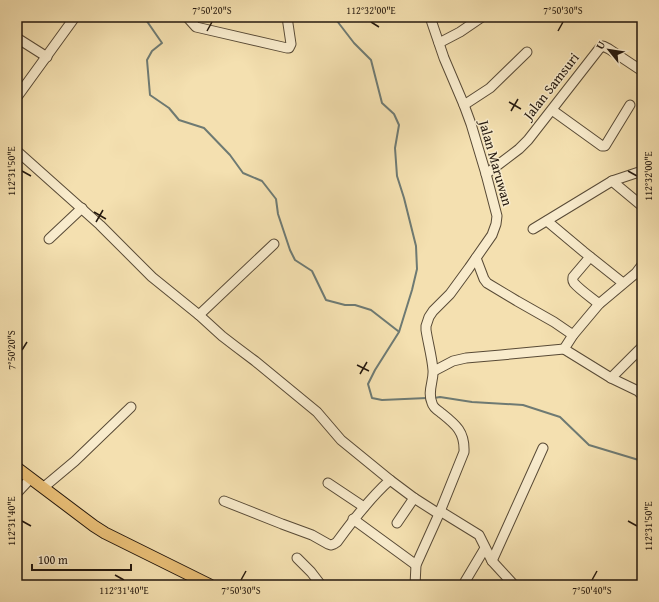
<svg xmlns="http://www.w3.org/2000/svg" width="659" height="602" viewBox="0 0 659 602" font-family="'Gentium Book Plus',serif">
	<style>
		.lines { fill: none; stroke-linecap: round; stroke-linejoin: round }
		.stream { stroke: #6e7a73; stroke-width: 2 }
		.minor-casing { stroke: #584a36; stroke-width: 11 }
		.major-casing { stroke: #24180e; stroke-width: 13 }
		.minor { stroke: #f8ebcc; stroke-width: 9 }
		.major { stroke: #eac078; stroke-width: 11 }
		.ticks { fill: none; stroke: #24180e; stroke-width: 1.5 }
		.labels { text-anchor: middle; stroke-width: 3; stroke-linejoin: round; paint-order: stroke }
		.street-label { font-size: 14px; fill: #24180e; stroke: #f8ebcc }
		.neatline { fill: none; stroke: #24180e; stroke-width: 1.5 }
		.ticks-label { font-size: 10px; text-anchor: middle; fill: #24180e }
	</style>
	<rect width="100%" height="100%" fill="#f4e0b0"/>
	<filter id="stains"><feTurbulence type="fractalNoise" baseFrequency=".005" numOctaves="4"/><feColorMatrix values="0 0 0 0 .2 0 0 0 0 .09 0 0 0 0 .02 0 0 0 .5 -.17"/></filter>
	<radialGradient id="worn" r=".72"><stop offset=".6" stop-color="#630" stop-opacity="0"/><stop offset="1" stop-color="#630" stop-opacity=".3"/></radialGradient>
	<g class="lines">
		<g class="stream">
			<path d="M144,17L162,43L152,51L147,60L150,95L169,108L179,120L204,128L230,155L243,173L262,181L276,199L278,214L290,250L295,260L312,271L326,300L345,305H355L371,310L398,331"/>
			<path d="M334,17L354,43L371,60L382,103L394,114L399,125L395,148L397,176L404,198L416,246L417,269L412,290L399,332L375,370L368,384L372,398L382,400L427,398"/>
			<path d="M434,398L440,397L472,402L523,405L560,417L589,445L642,461"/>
		</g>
		<defs>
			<g id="minor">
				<path d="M187,17L196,27L287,48H289L291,44L287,17"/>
				<path d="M17,38L47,57"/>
				<path d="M439,43L460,32L482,17"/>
				<path d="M17,97L75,17"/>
				<path d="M464,105L490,88L527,52"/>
				<path d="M552,110L602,146H605L630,105"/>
				<path d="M17,151L100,225L152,277L199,315L222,336L235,346L255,361L317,412L341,440L390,480L414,498L439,514"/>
				<path d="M486,174L519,149L528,140L599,49L603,46L609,49L642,71"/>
				<path d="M612,181L642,206"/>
				<path d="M547,221L584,252L623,283"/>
				<path d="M533,229L612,181L642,171"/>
				<path d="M49,239L82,208"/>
				<path d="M590,257L573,277C573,280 572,280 574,283C580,290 592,298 599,304"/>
				<path d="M476,258L484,279L487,283L517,301L554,322L573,335"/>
				<path d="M642,265L636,273L599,304L573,335L564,349L611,378L638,391L642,395"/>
				<path d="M199,315L274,244"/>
				<path d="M434,371L453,361L466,358L501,355L564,349"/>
				<path d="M611,378L642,347"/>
				<path d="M328,483L364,507"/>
				<path d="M44,487L75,461L131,407"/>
				<path d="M17,493L31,478"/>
				<path d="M224,501L282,524L312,535L328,544L331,545L334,544L337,542C353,520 370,498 390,480"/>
				<path d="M440,511L479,535L492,561L514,585"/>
				<path d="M353,519L416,565"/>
				<path d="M397,523L414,498"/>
				<path d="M297,558L311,572L321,585"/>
				<path d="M492,561L543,448"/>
				<path d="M415,585L416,565L439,514L464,452C465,431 455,424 440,412C437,410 433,407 432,403C427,391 434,381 433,370C432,357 428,343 426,330V326L429,317L433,311L450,294L469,268L492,235L496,224L497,216L486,174L471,124L464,105L444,58L430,17"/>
				<path d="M463,585L485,548"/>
			</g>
			<path id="major" d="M17,468L94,526L105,533L210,585"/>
		</defs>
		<use href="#minor" class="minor-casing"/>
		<use href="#major" class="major-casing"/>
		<use href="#minor" class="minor"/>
		<use href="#major" class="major"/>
	</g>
	<path class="ticks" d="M371,22L379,27M207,31L212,22M558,31L563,22M509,102L521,109M511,111L518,99M22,171L31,176M628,171L637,176M94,212L106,219M96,222L103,210M22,350L27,342M357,365L369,371M360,374L367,362M22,521L31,526M628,521L637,526M115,575L124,580M241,580L246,571M592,580L597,571"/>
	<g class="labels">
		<g class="street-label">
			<text transform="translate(551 86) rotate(-52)" y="5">Jalan Samsuri</text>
			<text transform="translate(496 163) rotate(74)" y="5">Jalan Maruwan</text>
		</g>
	</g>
	<rect width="659" height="602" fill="none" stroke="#f4e0b0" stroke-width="44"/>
	<g transform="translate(609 50) rotate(300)" stroke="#f8ebcc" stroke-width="3" paint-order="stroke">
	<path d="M0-3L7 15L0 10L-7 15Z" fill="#24180e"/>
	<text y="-6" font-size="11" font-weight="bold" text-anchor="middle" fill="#24180e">U</text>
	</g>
	<path d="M32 564v6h99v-6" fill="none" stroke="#24180e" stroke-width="2"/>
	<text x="38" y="564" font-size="12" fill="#24180e" stroke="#f8ebcc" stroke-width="3" paint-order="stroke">100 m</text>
	<rect x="22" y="22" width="615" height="558" class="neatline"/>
	<g class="ticks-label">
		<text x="212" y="14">7°50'20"S</text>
		<text x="371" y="14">112°32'00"E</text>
		<text x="563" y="14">7°50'30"S</text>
		<text transform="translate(11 171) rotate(-90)" y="4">112°31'50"E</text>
		<text transform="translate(648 176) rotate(-90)" y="4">112°32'00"E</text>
		<text transform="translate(11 350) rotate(-90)" y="4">7°50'20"S</text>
		<text transform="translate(11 521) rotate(-90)" y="4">112°31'40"E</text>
		<text transform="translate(648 526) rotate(-90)" y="4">112°31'50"E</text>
		<text x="124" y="594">112°31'40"E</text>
		<text x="241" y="594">7°50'30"S</text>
		<text x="592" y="594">7°50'40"S</text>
	</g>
	<rect width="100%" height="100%" filter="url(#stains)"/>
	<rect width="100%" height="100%" fill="url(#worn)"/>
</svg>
